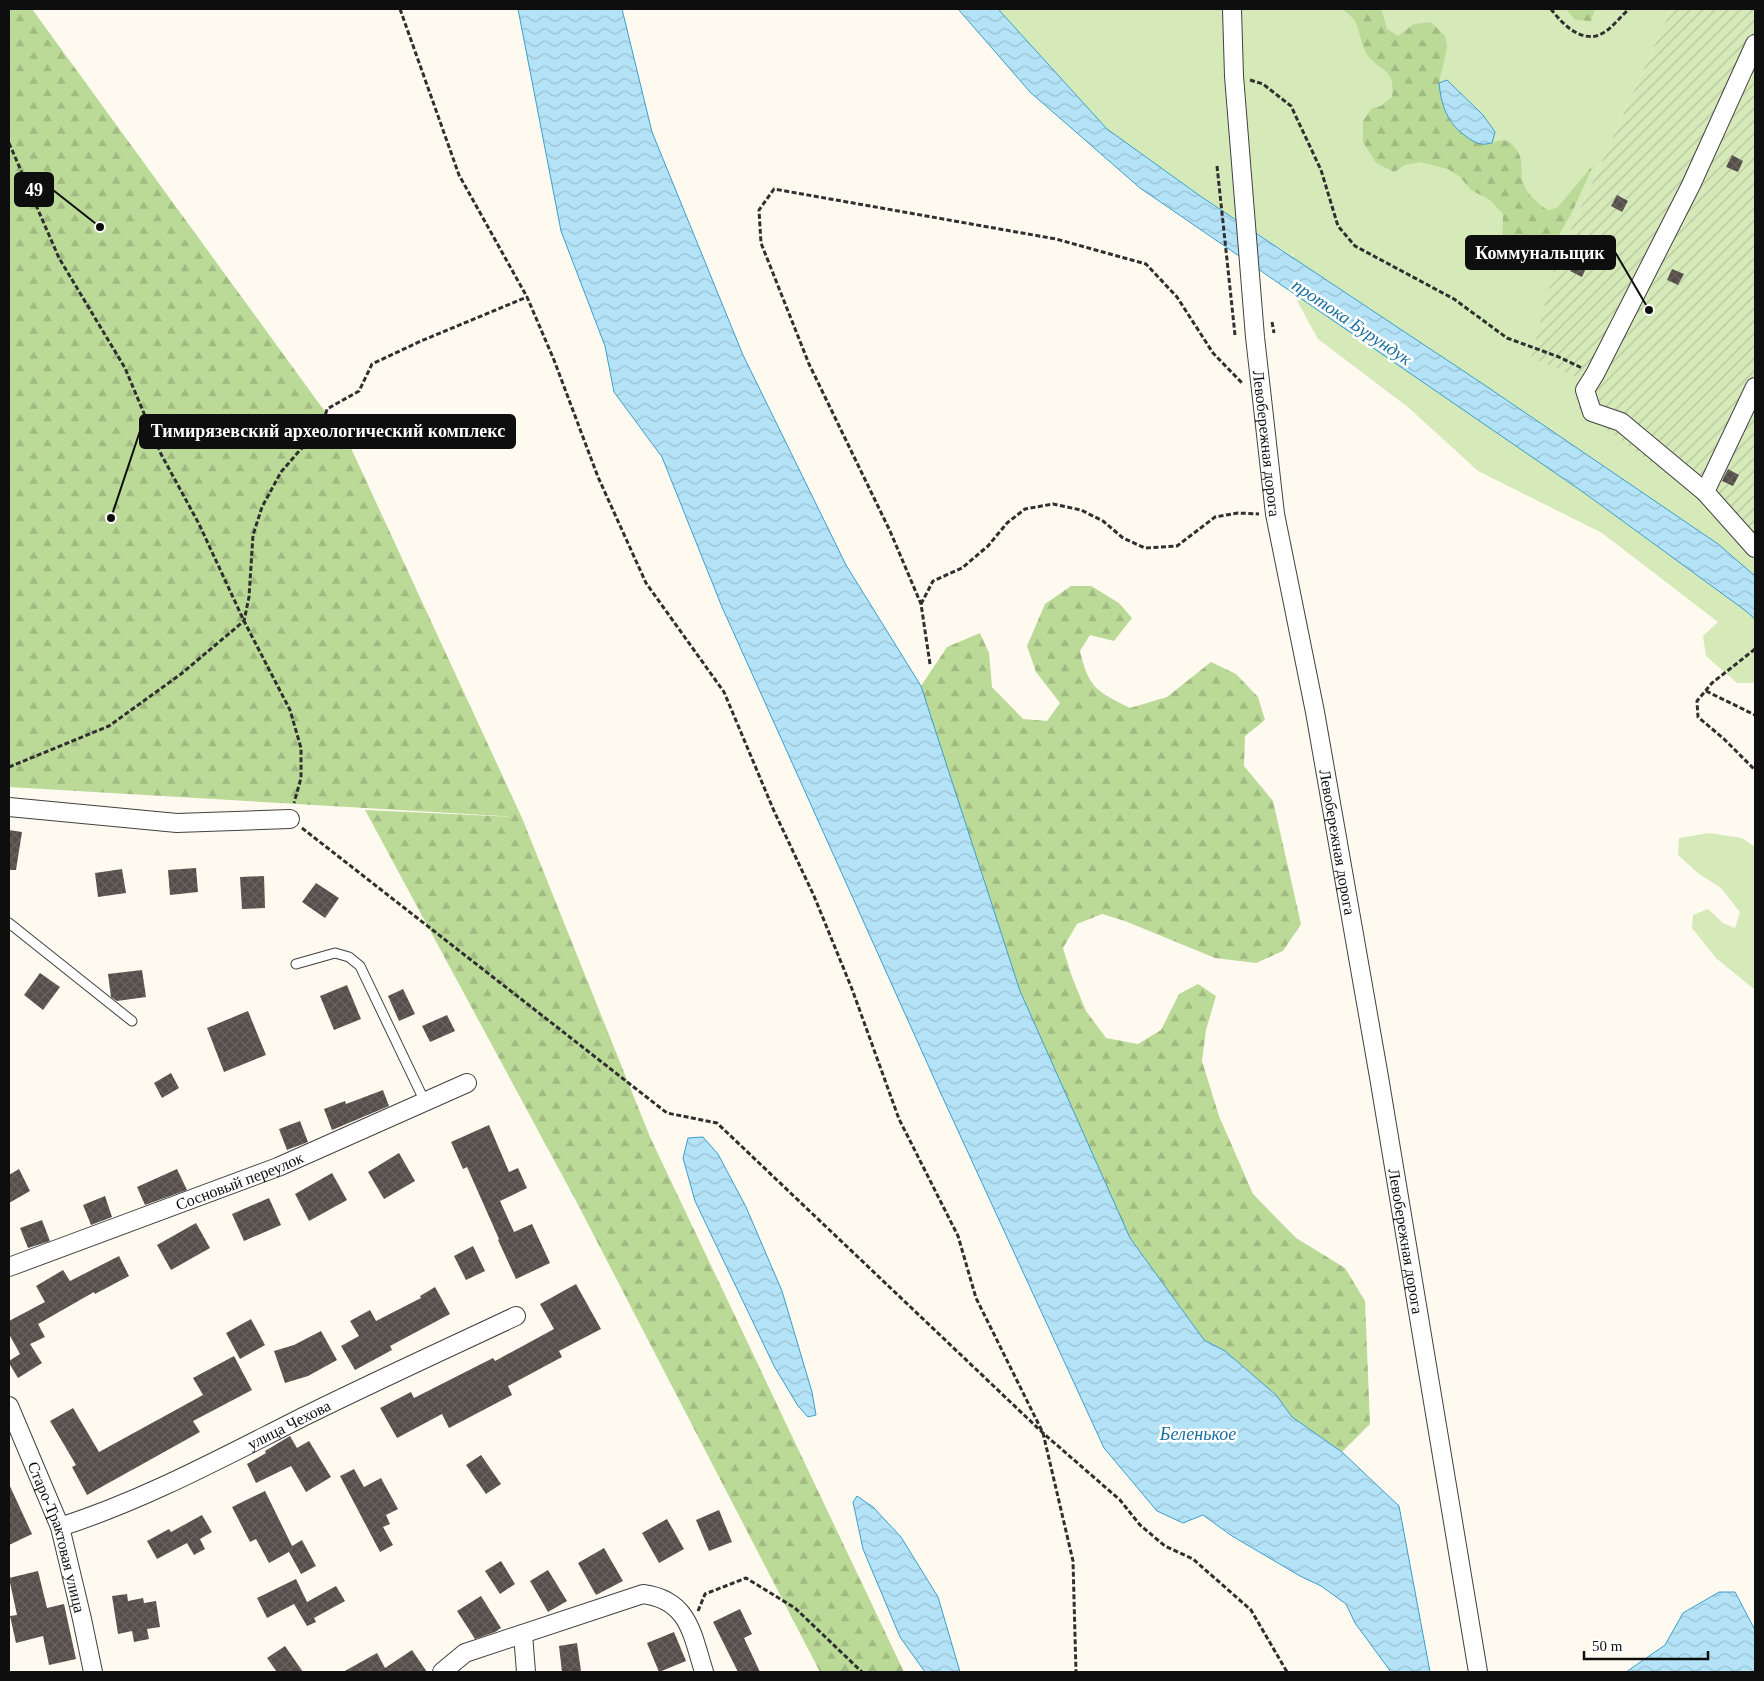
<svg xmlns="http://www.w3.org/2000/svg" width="1764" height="1681" font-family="Georgia,serif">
<defs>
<pattern id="forest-firs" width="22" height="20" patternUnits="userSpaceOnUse" patternTransform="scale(1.25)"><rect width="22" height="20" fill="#bbda98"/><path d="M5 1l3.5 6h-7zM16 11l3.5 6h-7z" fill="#a0ba82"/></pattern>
<pattern id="garden-furrows" width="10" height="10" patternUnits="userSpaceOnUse" patternTransform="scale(1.25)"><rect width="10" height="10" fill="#d6e9b9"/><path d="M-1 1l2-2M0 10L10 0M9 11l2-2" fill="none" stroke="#b6c79e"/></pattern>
<pattern id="water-waves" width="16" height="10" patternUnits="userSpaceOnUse" patternTransform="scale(1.25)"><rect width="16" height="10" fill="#b4e2f6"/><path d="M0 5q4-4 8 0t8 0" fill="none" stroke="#9ac1d2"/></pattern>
<pattern id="building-cross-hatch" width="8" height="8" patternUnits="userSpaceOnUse" patternTransform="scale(1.25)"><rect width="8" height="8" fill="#564e4a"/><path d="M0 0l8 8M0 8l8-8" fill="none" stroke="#696360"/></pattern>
</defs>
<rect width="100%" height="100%" fill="#fffaef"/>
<g fill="#d6e9b9">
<polygon points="998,9 1671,9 1556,262 1575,376 1696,496 1755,549 1755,683 1737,683 1706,656 1703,636 1718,622 1602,533 1478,471 1409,408 1318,339 1291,290 1293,252 1292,256 1203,198 1107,129"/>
<polygon points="1709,833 1742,838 1755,847 1755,990 1716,958 1692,928 1693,915 1708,909 1723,923 1735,928 1740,912 1721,888 1699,874 1678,855 1679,838"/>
</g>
<g fill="url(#forest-firs)">
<polygon points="9,9 32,9 350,446 522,818 650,1137 904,1672 820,1672 575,1199 365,810 517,817 9,787"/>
<path d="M1342 9H1380L1382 11 1387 29 1398 36 1414 24 1431 22 1445 36 1447 48 1439 83 1492 143C1500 140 1507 138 1513 145 1527 161 1518 171 1524 185 1529 197 1539 204 1548 210L1557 208 1594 164 1572 212 1555 242 1543 254 1523 263 1513 260 1502 248 1503 214 1490 200 1471 190 1460 177 1448 169 1420 162 1405 165 1394 172 1376 163 1363 142V121L1372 108 1381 106 1392 97C1396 65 1377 72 1366 53 1361 43 1360 33 1356 23 1354 18 1347 13 1342 9Z"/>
<polygon points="1566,9 1595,9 1591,21 1575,20"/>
<path d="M1071 586H1091L1119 603 1132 618 1114 641 1090 635 1080 651C1089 689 1097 691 1130 708L1167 697 1211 662 1236 674 1258 697 1265 720 1245 736 1244 766 1273 801 1301 924 1283 951 1256 963 1215 958 1125 921 1102 914 1077 924 1063 948 1072 977 1086 1011 1106 1038 1138 1044 1161 1030 1179 994 1198 984 1216 996 1206 1030 1202 1061 1219 1116 1253 1194 1296 1238 1345 1268 1365 1301 1370 1424 1342 1452 1292 1417 1276 1395 1225 1351 1204 1340 1130 1238 1020 991 921 686 947 647 980 633 989 653 992 687 1023 719 1047 721 1060 703 1036 672 1027 646 1045 604Z"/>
</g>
<polygon fill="url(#garden-furrows)" points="1671,9 1755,9 1755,549 1696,496 1577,407 1575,376 1531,358 1556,262"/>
<g fill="url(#water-waves)" stroke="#3c9ecc">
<polygon points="518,9 622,9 652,132 743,355 846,565 921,686 1020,991 1130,1238 1204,1340 1225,1351 1276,1395 1292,1417 1342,1452 1399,1506 1430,1672 1391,1672 1355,1623 1346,1604 1321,1586 1300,1576 1232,1536 1203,1515 1183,1523 1157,1511 1104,1448 942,1096 722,607 662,457 614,392 605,346 561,231"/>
<polygon points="958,9 998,9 1107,129 1203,198 1483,384 1718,544 1755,576 1755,619 1746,611 1583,492 1140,188 1030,92"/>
<path d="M1447 80 1483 115 1495 132 1492 143C1489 143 1484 145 1481 144 1475 143 1468 138 1463 134 1446 121 1441 103 1439 83Z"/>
<polygon points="703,1137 718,1154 746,1207 782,1291 812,1392 816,1415 808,1417 798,1406 774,1366 695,1201 683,1158 688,1138"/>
<polygon points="857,1496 873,1507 901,1537 938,1597 960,1672 925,1672 900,1637 863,1549 853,1502"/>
<polygon points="1719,1592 1735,1592 1755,1630 1755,1672 1626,1672 1665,1645 1683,1613"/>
</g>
<g fill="url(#building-cross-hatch)">
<polygon points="1732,155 1743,161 1738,172 1726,167"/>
<polygon points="1617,195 1628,201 1622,212 1611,206"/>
<polygon points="1576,260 1587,266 1582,277 1570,271"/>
<polygon points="1672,269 1684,274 1678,285 1667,280"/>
<polygon points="1728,469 1739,475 1733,486 1722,481"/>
<polygon points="9,830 22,832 16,870 9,870"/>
<polygon points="196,868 198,892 170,895 168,870"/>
<polygon points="122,869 126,893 98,897 95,873"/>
<polygon points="264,876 265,908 242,909 240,877"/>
<polygon points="316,883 339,898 325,918 302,902"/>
<polygon points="142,970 146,997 117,1001 111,997 108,974"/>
<polygon points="40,973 60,987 43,1010 24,995"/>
<polygon points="347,985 361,1019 334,1030 320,996"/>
<polygon points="403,989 415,1014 399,1021 388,996"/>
<polygon points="248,1011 266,1055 224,1072 207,1028"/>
<polygon points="447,1015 455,1031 430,1042 422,1026"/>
<polygon points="171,1073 179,1088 162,1098 154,1083"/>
<polygon points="383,1090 389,1106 332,1130 324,1109 345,1101 346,1104"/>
<polygon points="300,1121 308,1142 287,1150 279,1129"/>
<polygon points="489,1125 509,1172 518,1168 527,1188 500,1201 514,1232 532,1224 550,1263 516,1279 498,1240 499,1239 467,1167 463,1169 451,1142"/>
<polygon points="399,1153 415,1181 384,1199 368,1172"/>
<polygon points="19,1169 30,1191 9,1203 9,1175"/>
<polygon points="177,1169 187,1190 145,1205 137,1187"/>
<polygon points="332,1173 347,1200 309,1221 295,1194"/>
<polygon points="105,1196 112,1217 91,1225 83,1205"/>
<polygon points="269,1198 281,1225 244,1241 232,1214"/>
<polygon points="42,1220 50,1241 28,1248 20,1228"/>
<polygon points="196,1223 210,1248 171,1270 157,1245"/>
<polygon points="473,1246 485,1271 466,1280 454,1256"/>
<polygon points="119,1256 129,1276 95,1294 94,1292 38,1324 45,1337 30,1344 42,1363 18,1378 9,1363 9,1361 20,1354 9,1334 9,1321 45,1302 36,1286 63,1270 70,1281"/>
<polygon points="576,1284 601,1329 559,1351 562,1357 508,1386 512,1395 449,1428 442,1414 397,1438 380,1408 411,1392 414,1398 493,1358 495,1361 554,1329 540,1304"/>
<polygon points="435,1287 450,1314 390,1346 392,1350 355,1370 341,1346 359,1336 350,1321 370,1310 376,1321 421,1298 420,1296"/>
<polygon points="251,1319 265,1345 240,1359 226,1333"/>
<polygon points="321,1331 337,1360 308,1376 285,1383 274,1351 294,1345"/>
<polygon points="234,1356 252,1390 193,1421 200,1432 87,1495 72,1467 76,1465 50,1421 73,1408 99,1452 203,1395 193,1378"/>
<polygon points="290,1436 297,1448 309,1441 331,1477 306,1492 291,1466 256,1483 247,1464 266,1453 265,1451"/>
<polygon points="481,1455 501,1484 486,1494 466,1465"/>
<polygon points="354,1469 364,1487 381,1478 398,1509 386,1515 390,1524 383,1527 393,1545 380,1552 340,1476"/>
<polygon points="9,1484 32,1534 9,1545"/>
<polygon points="265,1491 292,1546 302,1540 316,1566 301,1574 289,1552 269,1563 256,1539 250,1542 232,1507"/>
<polygon points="719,1510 732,1542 709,1551 696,1520"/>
<polygon points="202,1515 212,1532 200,1539 205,1549 194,1555 187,1543 157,1559 147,1541 169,1529 171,1532"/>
<polygon points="667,1519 684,1549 659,1563 642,1533"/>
<polygon points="604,1548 623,1581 596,1595 578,1563"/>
<polygon points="501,1561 515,1584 500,1594 485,1571"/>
<polygon points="548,1570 567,1601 548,1612 530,1581"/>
<polygon points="38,1571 47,1608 64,1604 76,1659 49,1665 43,1636 16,1643 10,1616 17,1615 9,1578"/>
<polygon points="296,1579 307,1602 336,1586 345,1601 314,1618 316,1622 307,1626 294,1604 267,1618 257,1598"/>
<polygon points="127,1594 128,1601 143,1598 144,1603 156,1601 160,1627 147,1629 149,1639 134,1642 132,1631 118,1634 112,1596"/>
<polygon points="481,1596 501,1628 495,1632 475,1639 457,1611"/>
<polygon points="740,1609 752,1634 744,1638 760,1672 738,1672 713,1622"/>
<polygon points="674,1632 686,1661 659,1672 647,1643"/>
<polygon points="577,1643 581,1671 562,1672 559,1646"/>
<polygon points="285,1646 303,1672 277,1672 267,1658"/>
<polygon points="412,1650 427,1672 343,1672 377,1653 385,1668"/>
</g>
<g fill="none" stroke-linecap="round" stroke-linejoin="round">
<g stroke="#414141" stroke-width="11">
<g id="lane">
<polyline points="9,923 132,1021"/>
<polyline points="296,964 335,953 349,957 360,966 425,1102"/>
</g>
</g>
<g stroke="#414141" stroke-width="20">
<g id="street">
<path id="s1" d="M1232 9 1234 76 1255 337 1275 514 1315 712 1379 1077 1478 1672"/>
<polyline points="1755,44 1691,185 1595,374 1585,390 1592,412 1621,422 1705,492 1755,548"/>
<polyline points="1705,492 1755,387"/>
<polyline points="9,807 177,823 290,819"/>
<path id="s2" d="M9 1267 278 1167 467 1083"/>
<path id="s3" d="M9 1406 60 1527 82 1619 93 1672"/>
<path id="s4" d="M60 1527C147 1499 225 1456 307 1415 376 1381 446 1349 516 1316"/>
<polyline points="523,1634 526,1672"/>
<path d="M442 1672 465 1653 643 1594C689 1600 692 1634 704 1672"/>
</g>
</g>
<g stroke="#303030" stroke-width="3" stroke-dasharray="5 2.5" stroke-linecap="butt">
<polyline points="400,9 459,175 527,297 554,360 598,477 646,583 724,692 774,811 814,896 852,989 899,1119 958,1236 976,1298 1043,1433 1073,1561 1076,1672"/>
<path d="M1551 9C1562 24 1583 45 1603 33 1611 29 1622 15 1629 9"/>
<polyline points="1250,80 1263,84 1291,106 1321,170 1338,226 1355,246 1454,299 1507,338 1559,357 1582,368"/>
<polyline points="9,143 59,258 125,368 161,454 199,524 244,621 290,710 301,748 301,778 294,803"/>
<polyline points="1217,166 1235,335"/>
<polyline points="1272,322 1274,333"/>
<polyline points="921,604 933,581 962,568 988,546 1007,523 1025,509 1053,504 1081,510 1103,521 1123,538 1145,548 1177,546 1215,517 1238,513 1259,514"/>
<polyline points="1755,649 1712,683 1697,701 1698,717 1724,739 1755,770"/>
<polyline points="930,664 921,604 890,531 809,364 761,243 759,210 774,189 1056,239 1146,264 1177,297 1213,353 1243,384"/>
<polyline points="1706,691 1755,715"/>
<polyline points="9,767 109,726 181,674 244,621 249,597 253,535 262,507 281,472 300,450 321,431 327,409 359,391 372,364 421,341 527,297"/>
<polyline points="302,828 667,1113 717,1123 1043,1433 1120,1500 1140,1525 1165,1546 1193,1559 1251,1610 1287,1672"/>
<polyline points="698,1611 705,1594 746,1578 795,1608 862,1672"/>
</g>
<use href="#lane" stroke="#fff" stroke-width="9"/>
<use href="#street" stroke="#fff" stroke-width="18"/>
</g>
<g text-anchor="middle" stroke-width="5" stroke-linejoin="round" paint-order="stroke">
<g font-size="16" fill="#0e0e0e" stroke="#fff">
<text dy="6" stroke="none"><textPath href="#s1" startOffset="436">Левобережная дорога</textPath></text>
<text dy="6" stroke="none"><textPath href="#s1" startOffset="841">Левобережная дорога</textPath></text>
<text dy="6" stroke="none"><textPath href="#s2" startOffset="246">Сосновый переулок</textPath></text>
<text dy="6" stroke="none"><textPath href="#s1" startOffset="1246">Левобережная дорога</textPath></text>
<text dy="6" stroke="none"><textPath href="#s4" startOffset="251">улица Чехова</textPath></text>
<text dy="6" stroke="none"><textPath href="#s3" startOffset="140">Старо-Трактовая улица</textPath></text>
</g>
<g font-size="18" font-style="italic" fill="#186f9f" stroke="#fff">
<text transform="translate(1352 322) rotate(34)" y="6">протока Бурундук</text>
<text x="1198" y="1440">Беленькое</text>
</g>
</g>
<path fill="none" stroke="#0e0e0e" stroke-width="2" d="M100 227L53 190M1649 310L1615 252M111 518L140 431"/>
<g fill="#0e0e0e" stroke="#fff" stroke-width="2">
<circle cx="100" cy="227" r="5"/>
<circle cx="1649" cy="310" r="5"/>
<circle cx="111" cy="518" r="5"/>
</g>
<g fill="#0e0e0e" stroke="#0e0e0e" stroke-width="2">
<rect x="15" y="173" width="38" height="33" rx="5"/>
<rect x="1466" y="236" width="149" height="33" rx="5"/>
<rect x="140" y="415" width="375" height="33" rx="5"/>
</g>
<g font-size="18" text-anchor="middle" font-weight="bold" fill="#fff">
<text x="34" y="196">49</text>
<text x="1540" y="259">Коммунальщик</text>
<text x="328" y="437">Тимирязевский археологический комплекс</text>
</g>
<rect width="1764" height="1681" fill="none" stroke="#0e0e0e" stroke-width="20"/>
<path d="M1584 1651v8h124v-8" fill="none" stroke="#0e0e0e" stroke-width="2.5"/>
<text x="1592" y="1651" font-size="15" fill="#0e0e0e" stroke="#ffffff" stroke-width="4" paint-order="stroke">50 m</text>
</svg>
